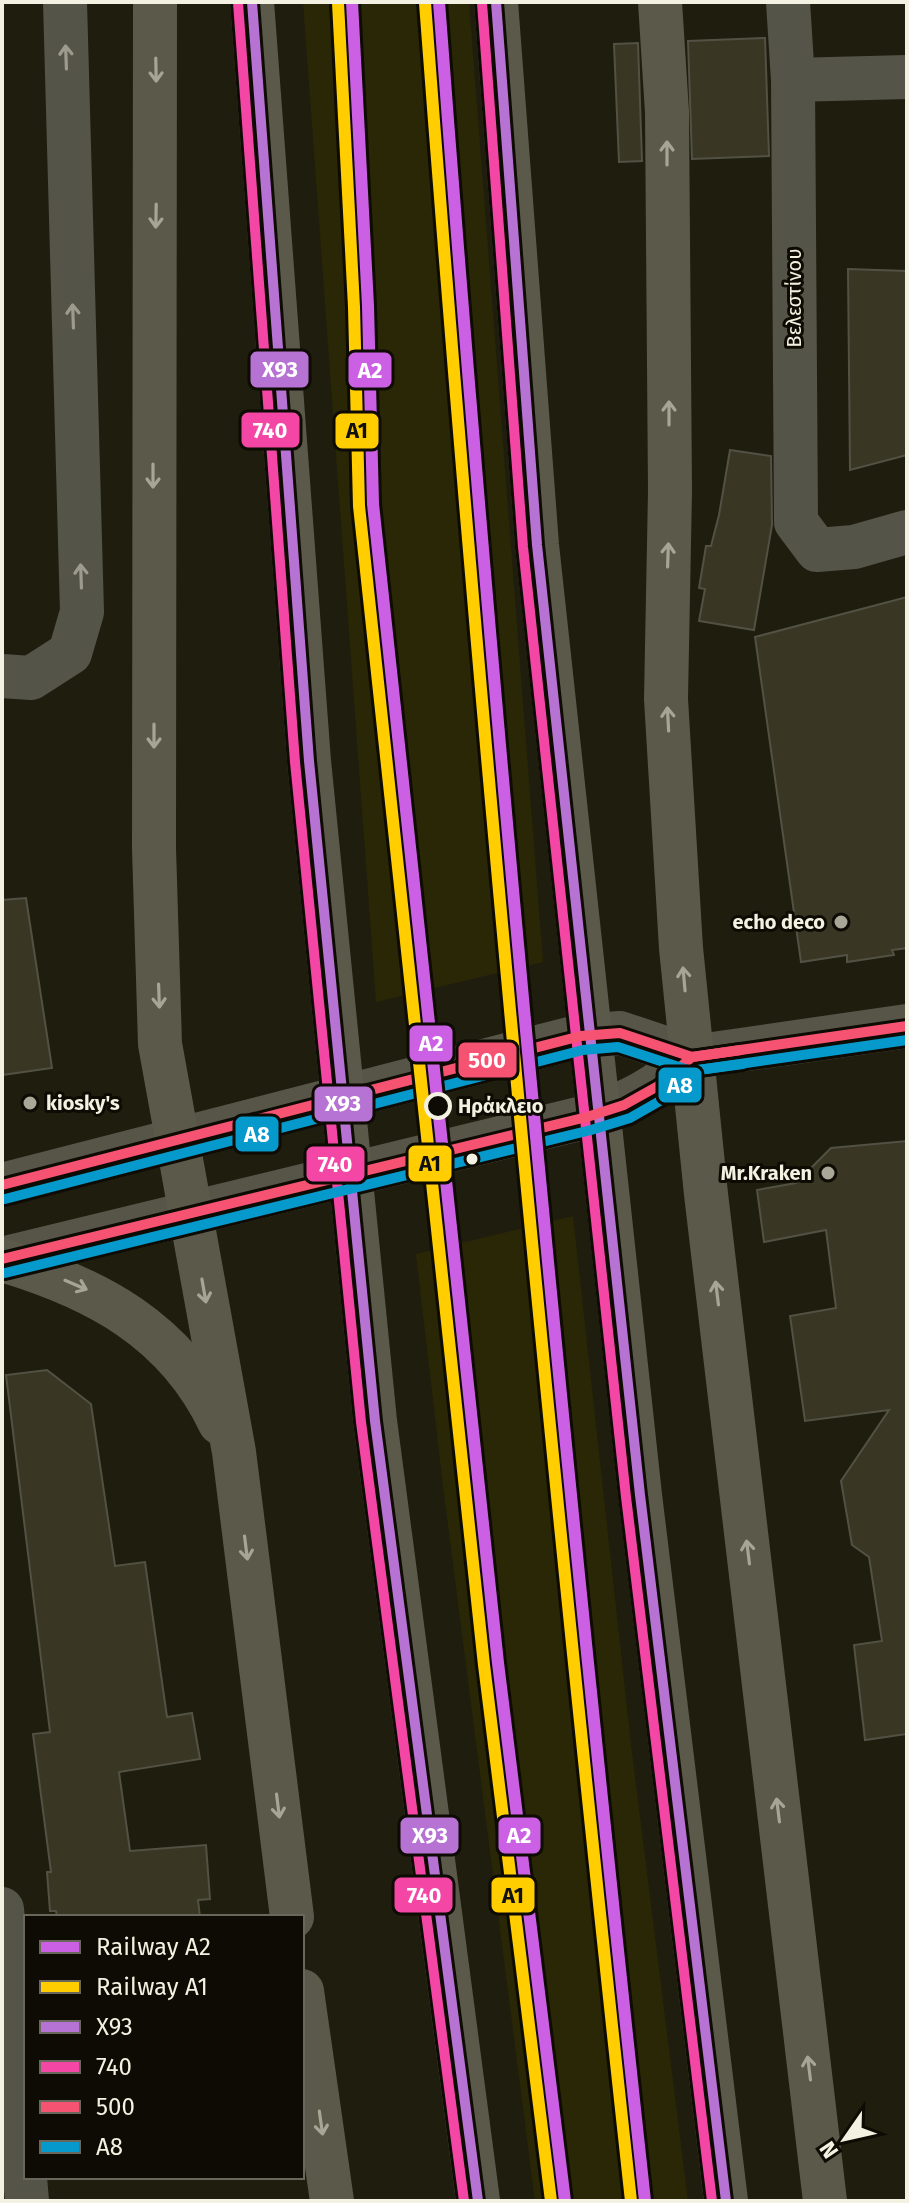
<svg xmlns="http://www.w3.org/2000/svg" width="909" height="2203" font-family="'Fira Sans',sans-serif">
<rect width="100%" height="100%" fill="#1f1d0e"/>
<g fill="#2a2706">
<polygon points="303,2 469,2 543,962 376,1002"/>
<polygon points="573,1216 631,1744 688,2201 535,2201 443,1486 416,1254"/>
</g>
<g fill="#393624" stroke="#525144" stroke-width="2">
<polygon points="765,38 769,156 692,159 688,41"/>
<polygon points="638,43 642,161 619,162 614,44"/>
<polygon points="848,269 907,271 907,455 850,470"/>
<polygon points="730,450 771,456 772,525 754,630 699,621 705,589 699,588 706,546 711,546 719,515"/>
<polygon points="907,597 907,948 892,950 894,955 847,962 847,955 801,962 755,637"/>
<polygon points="26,898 52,1068 2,1075 2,900"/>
<polygon points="907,1141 907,1734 865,1740 854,1645 882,1641 869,1557 852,1545 841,1481 889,1410 805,1421 790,1316 836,1308 826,1230 764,1242 757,1190 796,1183 831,1148"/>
<polygon points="47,1370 91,1404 115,1566 145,1562 167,1717 192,1713 200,1759 119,1772 130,1851 206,1845 210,1899 198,1900 200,1917 57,1917 56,1911 50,1911 47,1872 51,1872 33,1734 50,1732 6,1375"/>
</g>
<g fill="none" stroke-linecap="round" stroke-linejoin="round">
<g stroke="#555449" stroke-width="44">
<polyline points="788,2 793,80 796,522 817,550 854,547 907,532"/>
<polyline points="793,80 907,77"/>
<polyline points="2,676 31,678 70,653 82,612 65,2"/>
<polyline points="2,1909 27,2201"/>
</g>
<g stroke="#575548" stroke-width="44">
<polyline points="2,1185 581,1036 620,1033 692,1057 907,1026"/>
<path d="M2 1259 587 1117C631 1102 657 1088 692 1057"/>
</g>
<g stroke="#5b5949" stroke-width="44">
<polyline points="155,2 154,848 160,1044 234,1452 292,1917"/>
<polyline points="252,2 309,761 375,1421 478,2201"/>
<polyline points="496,2 537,545 640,1495 726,2201"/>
<polyline points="660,2 667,112 670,491 666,699 681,948 706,1194 825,2201"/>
<path d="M2 1260C96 1288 176 1330 220 1423"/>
<polyline points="302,1991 332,2201"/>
</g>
<g stroke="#0d0b03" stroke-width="16">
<g id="bus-1">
<polyline points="252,2 309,761 375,1421 478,2201"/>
<polyline points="496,2 537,545 640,1495 726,2201"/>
</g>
</g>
<g stroke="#0d0b03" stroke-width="16">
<g id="bus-2">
<polyline points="238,3 295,762 361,1422 464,2201"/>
<polyline points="482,3 523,547 626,1497 712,2201"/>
</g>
</g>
<g stroke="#0d0b03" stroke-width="16">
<g id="bus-3">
<polyline points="2,1185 581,1036 620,1033 692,1057 741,1050"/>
<polyline points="2,1259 587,1117 624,1105 658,1086 692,1057 907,1026"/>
</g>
</g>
<g stroke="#0d0b03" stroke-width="16">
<g id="bus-4">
<polyline points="5,1199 583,1050 618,1047 691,1071 743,1064"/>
<polyline points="5,1273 591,1130 630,1118 665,1098 698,1070 907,1040"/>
</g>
</g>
<use href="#bus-1" stroke="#b673d3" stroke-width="10"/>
<use href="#bus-2" stroke="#f346a5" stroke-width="10"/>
<use href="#bus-3" stroke="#f65372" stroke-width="10"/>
<use href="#bus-4" stroke="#0699cb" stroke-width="10"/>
<g stroke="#0d0b03" stroke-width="18">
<g id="rail-1">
<polyline points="352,2 368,306 373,504 498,1663 565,2201"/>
<path d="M439 2C494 736 565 1469 645 2201"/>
</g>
</g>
<g stroke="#0d0b03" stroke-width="18">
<g id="rail-2">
<polyline points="338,3 354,307 359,506 484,1665 551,2201"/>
<path d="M425 3C480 737 551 1470 631 2201"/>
</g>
</g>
<use href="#rail-1" stroke="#cc60e5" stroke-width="12"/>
<use href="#rail-2" stroke="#ffcd00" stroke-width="12"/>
</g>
<defs><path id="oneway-shaft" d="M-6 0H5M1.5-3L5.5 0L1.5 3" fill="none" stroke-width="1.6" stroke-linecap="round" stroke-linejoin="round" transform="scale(2)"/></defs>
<g stroke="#9c9b8d">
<use href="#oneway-shaft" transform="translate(66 57) rotate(-92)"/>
<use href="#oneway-shaft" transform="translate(73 316) rotate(-92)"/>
<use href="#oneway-shaft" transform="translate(81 576) rotate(-92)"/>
</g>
<g stroke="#a7a595">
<use href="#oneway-shaft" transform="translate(156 70) rotate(89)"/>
<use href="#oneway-shaft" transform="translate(667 153) rotate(-90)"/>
<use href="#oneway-shaft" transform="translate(156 216) rotate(91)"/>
<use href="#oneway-shaft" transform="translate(669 413) rotate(-90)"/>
<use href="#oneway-shaft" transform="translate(153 476) rotate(90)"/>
<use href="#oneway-shaft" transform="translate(668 555) rotate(-88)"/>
<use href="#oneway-shaft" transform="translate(668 719) rotate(-93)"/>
<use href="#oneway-shaft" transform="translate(154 736) rotate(90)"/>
<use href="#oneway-shaft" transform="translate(684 979) rotate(-95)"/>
<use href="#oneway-shaft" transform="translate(159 996) rotate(88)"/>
<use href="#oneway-shaft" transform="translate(76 1285) rotate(23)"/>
<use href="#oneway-shaft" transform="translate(204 1291) rotate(80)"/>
<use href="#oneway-shaft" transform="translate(717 1293) rotate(-97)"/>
<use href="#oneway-shaft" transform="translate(246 1548) rotate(83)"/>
<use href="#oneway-shaft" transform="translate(748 1552) rotate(-97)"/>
<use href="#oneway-shaft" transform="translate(278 1806) rotate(83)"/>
<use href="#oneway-shaft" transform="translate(778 1810) rotate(-97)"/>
<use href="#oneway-shaft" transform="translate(809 2068) rotate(-97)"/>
<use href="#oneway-shaft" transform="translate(321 2123) rotate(82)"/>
</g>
<g fill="#a9a797" stroke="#0d0b03" stroke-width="3">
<circle cx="841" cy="922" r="8"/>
<circle cx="30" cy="1103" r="8"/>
<circle cx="828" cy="1173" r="8"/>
</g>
<circle fill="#0d0b03" stroke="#f3f1e1" stroke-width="4" cx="438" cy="1106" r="12"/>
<circle fill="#f3f1e1" stroke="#0d0b03" stroke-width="3" cx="472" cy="1159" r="7"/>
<g text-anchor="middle" stroke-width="6" stroke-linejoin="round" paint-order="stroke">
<g font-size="20" fill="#f3f1e1" stroke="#0d0b03">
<text transform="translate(794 298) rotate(-90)" y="7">Βελεστίνου</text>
</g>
<g font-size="20" font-weight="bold" fill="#f3f1e1" stroke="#0d0b03" text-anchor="end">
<text x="825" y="929">echo deco</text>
<text x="46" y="1110" text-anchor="start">kiosky's</text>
<text x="812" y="1180">Mr.Kraken</text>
</g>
<g font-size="20" font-weight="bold" fill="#f3f1e1" stroke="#0d0b03" text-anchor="start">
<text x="458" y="1113">Ηράκλειο</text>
</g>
</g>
<g stroke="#0d0b03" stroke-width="3">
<rect x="249" y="350" width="61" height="39" rx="8" fill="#b673d3"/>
<rect x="347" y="351" width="46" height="38" rx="8" fill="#cc60e5"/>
<rect x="240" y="411" width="61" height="38" rx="8" fill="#f346a5"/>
<rect x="334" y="412" width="46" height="38" rx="8" fill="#ffcd00"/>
<rect x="408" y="1024" width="46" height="39" rx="8" fill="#cc60e5"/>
<rect x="457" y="1041" width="61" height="38" rx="8" fill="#f65372"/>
<rect x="657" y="1066" width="46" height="38" rx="8" fill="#0699cb"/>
<rect x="313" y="1085" width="61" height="38" rx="8" fill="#b673d3"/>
<rect x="234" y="1115" width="46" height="38" rx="8" fill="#0699cb"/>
<rect x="407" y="1144" width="46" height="39" rx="8" fill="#ffcd00"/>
<rect x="305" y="1145" width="61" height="38" rx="8" fill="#f346a5"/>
<rect x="497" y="1816" width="45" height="39" rx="8" fill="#cc60e5"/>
<rect x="399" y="1816" width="61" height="39" rx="8" fill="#b673d3"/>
<rect x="490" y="1876" width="46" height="38" rx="8" fill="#ffcd00"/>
<rect x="393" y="1876" width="61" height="38" rx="8" fill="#f346a5"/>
</g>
<g font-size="22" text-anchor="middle" font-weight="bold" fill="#fff">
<text x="280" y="377">X93</text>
<text x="370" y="378">A2</text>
<text x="270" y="438">740</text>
<text x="431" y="1051">A2</text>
<text x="487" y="1068">500</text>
<text x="680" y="1093">A8</text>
<text x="343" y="1111">X93</text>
<text x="257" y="1142">A8</text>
<text x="335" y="1172">740</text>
<text x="519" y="1843">A2</text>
<text x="430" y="1843">X93</text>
<text x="424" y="1903">740</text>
</g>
<g font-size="22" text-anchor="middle" font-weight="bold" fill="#111">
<text x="357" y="438">A1</text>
<text x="430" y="1171">A1</text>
<text x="513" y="1903">A1</text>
</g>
<rect width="909" height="2203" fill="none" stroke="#f3f1e1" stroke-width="8"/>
<rect x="24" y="1915" width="280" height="264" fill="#0d0b03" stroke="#69675c" stroke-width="2"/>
<rect x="40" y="1941" width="40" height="12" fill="#cc60e5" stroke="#69675c" stroke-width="2"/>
<text x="96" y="1955" font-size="24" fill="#f3f1e1">Railway A2</text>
<rect x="40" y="1981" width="40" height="12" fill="#ffcd00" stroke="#69675c" stroke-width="2"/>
<text x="96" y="1995" font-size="24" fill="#f3f1e1">Railway A1</text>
<rect x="40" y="2021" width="40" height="12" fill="#b673d3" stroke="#69675c" stroke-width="2"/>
<text x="96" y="2035" font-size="24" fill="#f3f1e1">X93</text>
<rect x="40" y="2061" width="40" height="12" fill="#f346a5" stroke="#69675c" stroke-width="2"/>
<text x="96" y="2075" font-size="24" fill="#f3f1e1">740</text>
<rect x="40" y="2101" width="40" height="12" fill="#f65372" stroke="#69675c" stroke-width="2"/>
<text x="96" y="2115" font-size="24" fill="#f3f1e1">500</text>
<rect x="40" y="2141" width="40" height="12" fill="#0699cb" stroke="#69675c" stroke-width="2"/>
<text x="96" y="2155" font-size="24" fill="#f3f1e1">A8</text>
<g transform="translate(845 2139) rotate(236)" stroke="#0d0b03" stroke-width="6" paint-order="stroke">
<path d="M0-6L14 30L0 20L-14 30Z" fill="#f3f1e1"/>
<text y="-12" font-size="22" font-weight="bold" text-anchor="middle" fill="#f3f1e1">N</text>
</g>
</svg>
